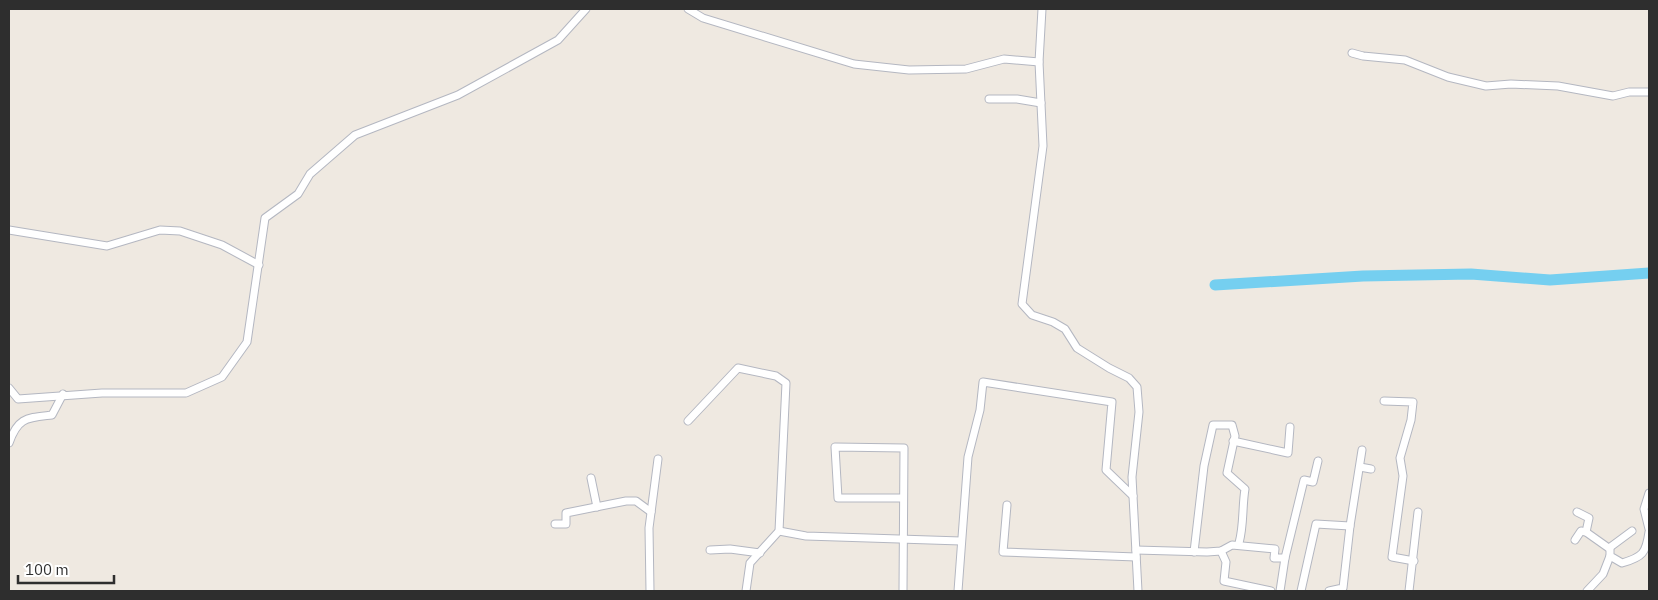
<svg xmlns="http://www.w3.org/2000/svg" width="1658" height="600" font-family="'IBM Plex Sans',sans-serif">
<rect width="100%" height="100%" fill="#efe9e1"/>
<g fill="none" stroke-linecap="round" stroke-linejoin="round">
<polyline stroke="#75cff0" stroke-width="11" points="1215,285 1363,276 1471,274 1550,280 1649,273"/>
<g stroke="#b4b7c1" stroke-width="9">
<g id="minor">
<polyline points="688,9 703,18 854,64 909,70 966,69 1004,59 1039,62"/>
<polyline points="1042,9 1039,62 1043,146 1022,304 1032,315 1053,322 1065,329 1077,348 1109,368 1129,378 1137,387 1139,412 1132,477 1138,591"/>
<polyline points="1352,53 1363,56 1405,60 1448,77 1486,86 1511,84 1558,86 1613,96 1629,92 1649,92"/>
<polyline points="989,99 1017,99 1041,103"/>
<polyline points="9,230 107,246 160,230 180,231 222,245 259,265"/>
<polyline points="9,388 18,399 102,393 186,393 222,377 247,342 265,218 298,194 310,174 355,135 458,95 558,40 586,9"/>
<polyline points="1384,401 1413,402 1411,420 1400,458 1403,476 1392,557 1414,561"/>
<polyline points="688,421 738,368 776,376 786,383 779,531 750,563 746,591"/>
<polyline points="1233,441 1288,453 1290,427"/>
<path d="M9 443C18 417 27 418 52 415L63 394"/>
<polyline points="1360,467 1371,469"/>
<polyline points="591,478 597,507"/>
<polyline points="1649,493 1644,509 1649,529"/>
<polyline points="902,498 838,498 835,447 904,448 903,591"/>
<polyline points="1007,505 1003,552 1136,557"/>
<polyline points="1577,512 1589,518 1586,532"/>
<polyline points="555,524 566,524 566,513 626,501 636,501 651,512"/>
<polyline points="779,531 806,536 961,541"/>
<path d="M1575 540 1581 531 1586 532 1610 549V556L1622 563C1643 557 1646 553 1649 532"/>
<polyline points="1609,548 1632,531"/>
<polyline points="710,550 730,549 760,553"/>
<polyline points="1136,550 1207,552 1221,551 1232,545 1275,549 1274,558 1285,558"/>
<polyline points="1221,551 1226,562 1224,581 1271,591"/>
<path d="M1194 552 1204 466 1213 425H1232L1235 436 1227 473 1245 489C1242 507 1244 525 1239 543"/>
<polyline points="650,591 649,528 658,459"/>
<polyline points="958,591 968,457 980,410 983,382 1112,402 1106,470 1133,496"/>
<polyline points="1280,591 1285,558 1304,480 1313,482 1318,461"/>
<polyline points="1301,591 1316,524 1350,526"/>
<polyline points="1329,591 1343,588 1350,526 1362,450"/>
<polyline points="1409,591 1418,512"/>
<polyline points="1587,591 1603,574 1610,556"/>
</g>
</g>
<use href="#minor" stroke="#fff" stroke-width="7"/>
</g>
<rect width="1658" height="600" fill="none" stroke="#2e2e2e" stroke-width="20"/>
<path d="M18 575v8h96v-8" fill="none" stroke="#2e2e2e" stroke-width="2.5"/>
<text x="25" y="575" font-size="15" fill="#2e2e2e" stroke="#ffffff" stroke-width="4" paint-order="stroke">100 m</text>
</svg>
